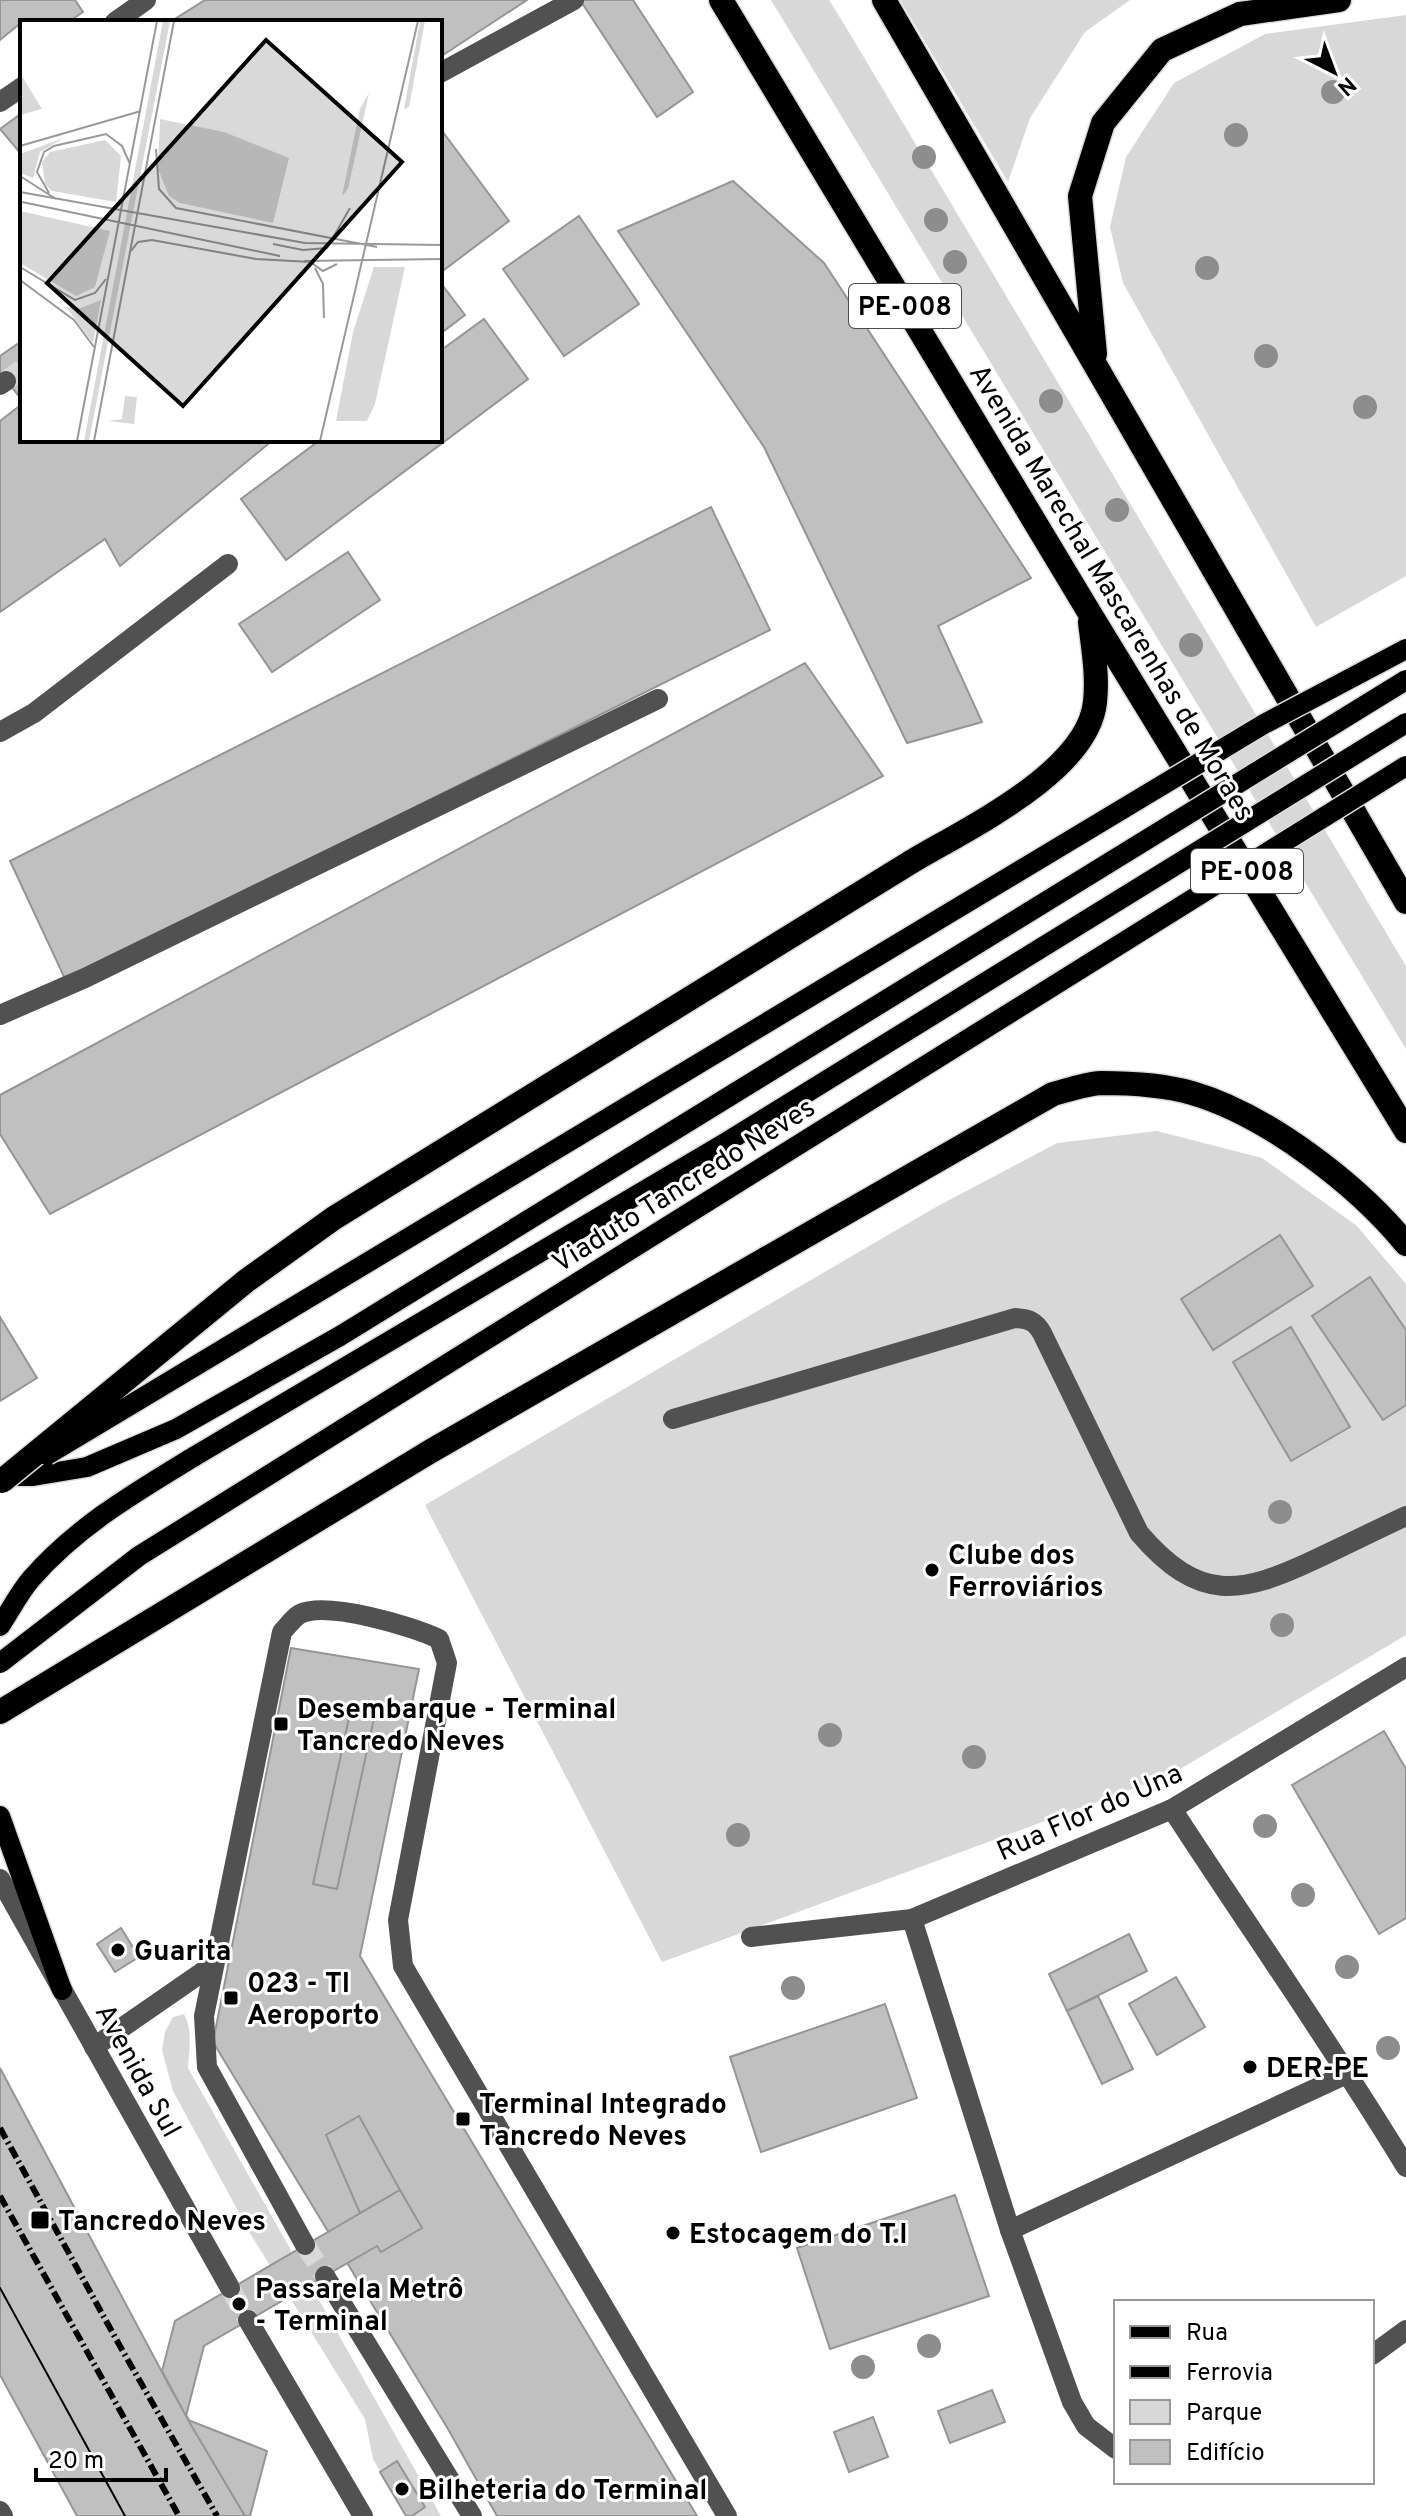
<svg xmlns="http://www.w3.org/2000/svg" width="1406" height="2516" font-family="Overpass,sans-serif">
<rect width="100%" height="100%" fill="#fff"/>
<g fill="#d8d8d8">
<polygon points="771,0 829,0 844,24 1406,966 1406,1049"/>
<polygon points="900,0 1130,0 1085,32 1030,118 1008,182"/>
<polygon points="1406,15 1406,576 1316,627 1123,283 1110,227 1126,157 1174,83 1265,34"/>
<polygon points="1157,1131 1262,1158 1357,1226 1406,1284 1406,1635 1170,1775 662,1962 425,1505 936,1207 1057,1143"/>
<path d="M184 2014C193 2030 189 2050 188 2068L441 2516H406L373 2459 365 2419 251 2235 173 2091 162 2050 165 2032 173 2017Z"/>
</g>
<g fill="#c0c0c0" stroke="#959595" stroke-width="2">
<polygon points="0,0 75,0 83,12 68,22 22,22 0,40"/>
<polygon points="205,0 527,0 440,57 440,22 170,22"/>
<polygon points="580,0 633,0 693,92 657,117"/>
<polygon points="22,113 22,155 0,129"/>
<polygon points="440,128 509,221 440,273"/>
<polygon points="733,181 824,263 1031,578 938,626 982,722 907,743 764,447 618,231"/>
<polygon points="579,216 639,304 564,356 503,269"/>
<polygon points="440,282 465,315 440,334"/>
<polygon points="484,319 528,379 286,560 241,499 320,440 440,440 440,351"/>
<polygon points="22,341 22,400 0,373 0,356"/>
<polygon points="22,404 22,440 273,440 120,566 105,539 0,612 0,421"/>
<polygon points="711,507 770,630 66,981 10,861"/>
<polygon points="348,552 380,600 272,672 239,624"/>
<polygon points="805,663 883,776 50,1214 0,1134 0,1095"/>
<polygon points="1280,1235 1313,1286 1213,1350 1181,1299"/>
<polygon points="1370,1277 1406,1330 1406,1405 1383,1420 1312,1316"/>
<polygon points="0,1317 37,1378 0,1401"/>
<polygon points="1291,1327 1350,1427 1291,1461 1233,1362"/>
<polygon points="291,1648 419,1669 360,1956 697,2516 497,2516 448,2429 213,2042"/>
<polygon points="352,1704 376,1709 337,1889 313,1884"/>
<polygon points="1384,1731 1406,1769 1406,1918 1379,1934 1292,1785"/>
<polygon points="121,1928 139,1957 115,1972 97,1944"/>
<polygon points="1129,1934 1147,1971 1067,2011 1049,1974"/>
<polygon points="1176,1977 1205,2027 1157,2055 1129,2004"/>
<polygon points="1098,1996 1133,2069 1102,2084 1067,2011"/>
<polygon points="885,2004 917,2098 761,2152 730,2057"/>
<polygon points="0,2068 171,2389 245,2516 77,2516 0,2375"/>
<polygon points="359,2116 400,2190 360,2213 326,2135"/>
<polygon points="400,2190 422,2228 381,2252 377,2246 204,2346 186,2416 162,2371 175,2321"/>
<polygon points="955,2195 989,2296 830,2349 797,2248"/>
<polygon points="992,2390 1005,2422 950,2443 938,2411"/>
<polygon points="873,2417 888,2457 849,2472 834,2432"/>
<polygon points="188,2420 267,2451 250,2516 245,2516"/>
<polygon points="397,2461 425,2507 412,2516 406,2516 380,2472"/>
</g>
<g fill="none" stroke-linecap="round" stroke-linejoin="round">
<g stroke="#d9d9d9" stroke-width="20" stroke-dasharray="20 10" stroke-linecap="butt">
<polyline points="6,381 22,369"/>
<polyline points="305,2245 325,2276"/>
<polyline points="230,2288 248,2320"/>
</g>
<g stroke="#dbdbdb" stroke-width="23">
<g id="major">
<polyline points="1,1476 33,1476 87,1467 176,1429"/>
<path d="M0 1626C10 1611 19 1593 31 1579 77 1526 136 1492 195 1456"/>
<polyline points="0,1816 62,1990"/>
</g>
</g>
<g stroke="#dbdbdb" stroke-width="27">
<g id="highway">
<polyline points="721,0 1089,612 1406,1131"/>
<polyline points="884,0 1406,902"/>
<polyline points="1095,354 1080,196 1103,123 1162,50 1240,14 1339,0"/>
<path d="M911 862C966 829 1088 772 1095 702 1098 675 1093 648 1090 622"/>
<path d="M0 1712 431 1451 1053 1094C1068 1090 1085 1084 1101 1083 1130 1083 1164 1085 1192 1093 1267 1115 1357 1184 1406 1244"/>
</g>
</g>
<g stroke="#515151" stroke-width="20">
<polyline points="115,22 146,0"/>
<polyline points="440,73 574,0"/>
<polyline points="0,102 22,87"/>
<polyline points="0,385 6,381"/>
<polyline points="0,732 34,713 228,564"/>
<polyline points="0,1015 85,978 658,699"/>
<path d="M673 1419 1015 1318C1029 1319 1035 1321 1042 1333L1139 1533C1199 1603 1240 1595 1316 1559 1346 1545 1376 1530 1406 1516"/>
<path d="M1172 1809C1250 1929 1332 2045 1406 2167"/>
<polyline points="0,1879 230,2288"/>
<polyline points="912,1919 1010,2230 1072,2402 1086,2426 1116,2449"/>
<polyline points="751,1937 912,1919 1172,1809 1406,1667"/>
<polyline points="94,2047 214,1964"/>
<polyline points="1010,2230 1349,2073"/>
<path d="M305 2245 207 2067 204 2016 282 1632C287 1627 293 1618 300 1614 327 1601 412 1626 439 1639L447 1663 398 1920 403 1966 727 2516"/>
<polyline points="325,2276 472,2516"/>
<polyline points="248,2320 363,2516"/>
<polyline points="1372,2355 1406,2330"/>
<polyline points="0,2511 3,2516"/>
</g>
<use href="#major" stroke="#000" stroke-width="20"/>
<use href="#highway" stroke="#000" stroke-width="24"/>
<polyline stroke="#000" stroke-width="2" points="0,2288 125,2516"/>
<g stroke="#000" stroke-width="6" stroke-dasharray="12 4 2 4" stroke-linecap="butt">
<polyline points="0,2128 121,2348 217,2516"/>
<polyline points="0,2196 179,2516"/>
</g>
<g stroke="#dbdbdb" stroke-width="23" stroke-linecap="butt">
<g id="major-bridge">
<polyline points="176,1429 340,1336 1406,680"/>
<polyline points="47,1455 1264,724 1406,649"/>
<polyline points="195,1456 725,1143 1406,723"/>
<polyline points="0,1663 139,1556 1406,766"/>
</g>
</g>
<g stroke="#dbdbdb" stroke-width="27" stroke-linecap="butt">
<polyline id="highway-bridge" points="2,1481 246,1281 334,1218 911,862"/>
</g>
<use href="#major-bridge" stroke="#000" stroke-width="20"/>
<use href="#highway-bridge" stroke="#000" stroke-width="24"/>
</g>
<g fill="#8d8d8d">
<circle cx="1333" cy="92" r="12"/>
<circle cx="1236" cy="135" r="12"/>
<circle cx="924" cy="157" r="12"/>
<circle cx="936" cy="220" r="12"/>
<circle cx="955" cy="262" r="12"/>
<circle cx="1207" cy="268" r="12"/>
<circle cx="1266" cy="356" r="12"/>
<circle cx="1051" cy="401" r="12"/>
<circle cx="1365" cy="407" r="12"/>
<circle cx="1117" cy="510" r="12"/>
<circle cx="1191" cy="645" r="12"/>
<circle cx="1280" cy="1512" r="12"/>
<circle cx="1282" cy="1625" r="12"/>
<circle cx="830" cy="1735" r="12"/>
<circle cx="974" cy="1757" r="12"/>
<circle cx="1265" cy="1826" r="12"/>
<circle cx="738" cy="1835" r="12"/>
<circle cx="1303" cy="1895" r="12"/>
<circle cx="1347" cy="1967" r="12"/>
<circle cx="793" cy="1988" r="12"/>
<circle cx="1388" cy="2048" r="12"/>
<circle cx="929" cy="2346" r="12"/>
<circle cx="863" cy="2367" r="12"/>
</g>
<g fill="#000" stroke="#fff" stroke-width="3">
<circle cx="932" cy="1570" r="8"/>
<rect x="273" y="1716" width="16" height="16" rx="4"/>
<circle cx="118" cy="1950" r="8"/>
<rect x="223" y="1990" width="16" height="16" rx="4"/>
<circle cx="1250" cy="2067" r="8"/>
<rect x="455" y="2111" width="16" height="16" rx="4"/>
<rect x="30" y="2210" width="20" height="20" rx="4"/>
<circle cx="673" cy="2233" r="8"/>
<circle cx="239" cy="2304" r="8"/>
<circle cx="402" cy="2489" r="8"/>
</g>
<g text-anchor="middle" stroke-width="6" stroke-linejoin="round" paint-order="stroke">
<g fill="#fff" stroke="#4c4c4c" stroke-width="2">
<rect x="849" y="284" width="112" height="44" rx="6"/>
<rect x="1191" y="849" width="112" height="44" rx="6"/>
</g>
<g font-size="26" font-weight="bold" fill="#000">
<text x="905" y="315">PE-008</text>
<text x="1247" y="880">PE-008</text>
</g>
<g font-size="28" fill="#000" stroke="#fff">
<text transform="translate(1113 592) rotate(59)" y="10">Avenida Marechal Mascarenhas de Moraes</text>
<text transform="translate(683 1184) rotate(-32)" y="10">Viaduto Tancredo Neves</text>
<text transform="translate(1089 1811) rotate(-24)" y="10">Rua Flor do Una</text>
<text transform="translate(139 2070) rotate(61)" y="10">Avenida Sul</text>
</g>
<g font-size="28" font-weight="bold" fill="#000" stroke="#fff" text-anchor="start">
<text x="948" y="1564">Clube dos<tspan x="948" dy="32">Ferroviários</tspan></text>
<text x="297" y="1718">Desembarque - Terminal<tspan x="297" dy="32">Tancredo Neves</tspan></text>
<text x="134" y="1960">Guarita</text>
<text x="247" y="1992">023 - TI<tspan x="247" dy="32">Aeroporto</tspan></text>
<text x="1266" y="2077">DER-PE</text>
<text x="479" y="2113">Terminal Integrado<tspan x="479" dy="32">Tancredo Neves</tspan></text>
<text x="58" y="2230">Tancredo Neves</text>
<text x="689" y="2243">Estocagem do T.I</text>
<text x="255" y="2298">Passarela Metrô<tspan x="255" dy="32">- Terminal</tspan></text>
<text x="418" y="2499">Bilheteria do Terminal</text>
</g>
</g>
<g transform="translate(20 20)">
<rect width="422" height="422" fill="#fff"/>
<path d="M143 1H150L69 421H64ZM400 1H405L389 87 384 89ZM0 53 22 89 0 95ZM349 73 328 169 322 176 340 89ZM140 99 204 112 269 138 253 203 160 183 149 176 138 149ZM44 118 20 132 13 158 0 153V134ZM85 120 101 136 96 182 32 171 25 164 22 142 30 132ZM0 191 90 211 75 267 56 276 0 243ZM354 247H385L355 384 347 401H316L333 312ZM81 280 73 323 46 287 61 288ZM105 376 117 377 114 404 88 401 102 399Z" fill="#d8d8d8"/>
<path fill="none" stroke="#999" stroke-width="2" d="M0 126 121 91M136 129 139 169 156 188 357 227M0 156 36 179M0 172 285 223 422 225M29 173 17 152 24 132 34 126 86 114 102 126 110 144M2 182 260 236M253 224 283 230 307 228 330 188M111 231 118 222 132 220 236 239 291 242M284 241 422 239M289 241 303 251 317 244M0 247 55 280 75 273 86 259M295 248 303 264 304 298M0 260 54 300 74 327M57 421 137 1M74 421 154 1M300 421 398 1"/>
<path fill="#000" fill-opacity="0.15" stroke="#000" stroke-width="4" d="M246 20 382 142 163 386 27 263Z"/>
<rect width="422" height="422" fill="none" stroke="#000" stroke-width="4"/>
</g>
<rect x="1114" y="2300" width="260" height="184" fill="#ffffff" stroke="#999999" stroke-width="2"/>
<rect x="1130" y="2326" width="40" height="12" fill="#000000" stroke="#999999" stroke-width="2"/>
<text x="1186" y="2340" font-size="24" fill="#000000">Rua</text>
<rect x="1130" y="2366" width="40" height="12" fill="#000000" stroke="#999999" stroke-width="2"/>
<text x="1186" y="2380" font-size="24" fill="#000000">Ferrovia</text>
<rect x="1130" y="2400" width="40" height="24" fill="#d8d8d8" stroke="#999999" stroke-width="2"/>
<text x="1186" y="2420" font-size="24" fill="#000000">Parque</text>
<rect x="1130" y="2440" width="40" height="24" fill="#c0c0c0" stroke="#999999" stroke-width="2"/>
<text x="1186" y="2460" font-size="24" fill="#000000">Edifício</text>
<g transform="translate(1334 72) rotate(138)" stroke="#ffffff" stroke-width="6" paint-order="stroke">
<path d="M0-6L14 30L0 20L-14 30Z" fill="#000000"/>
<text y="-12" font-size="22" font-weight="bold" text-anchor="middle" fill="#000000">N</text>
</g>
<path d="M36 2468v12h130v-12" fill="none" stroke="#000000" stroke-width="4"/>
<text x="48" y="2468" font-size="24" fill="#000000" stroke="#ffffff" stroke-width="6" paint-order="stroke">20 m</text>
</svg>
